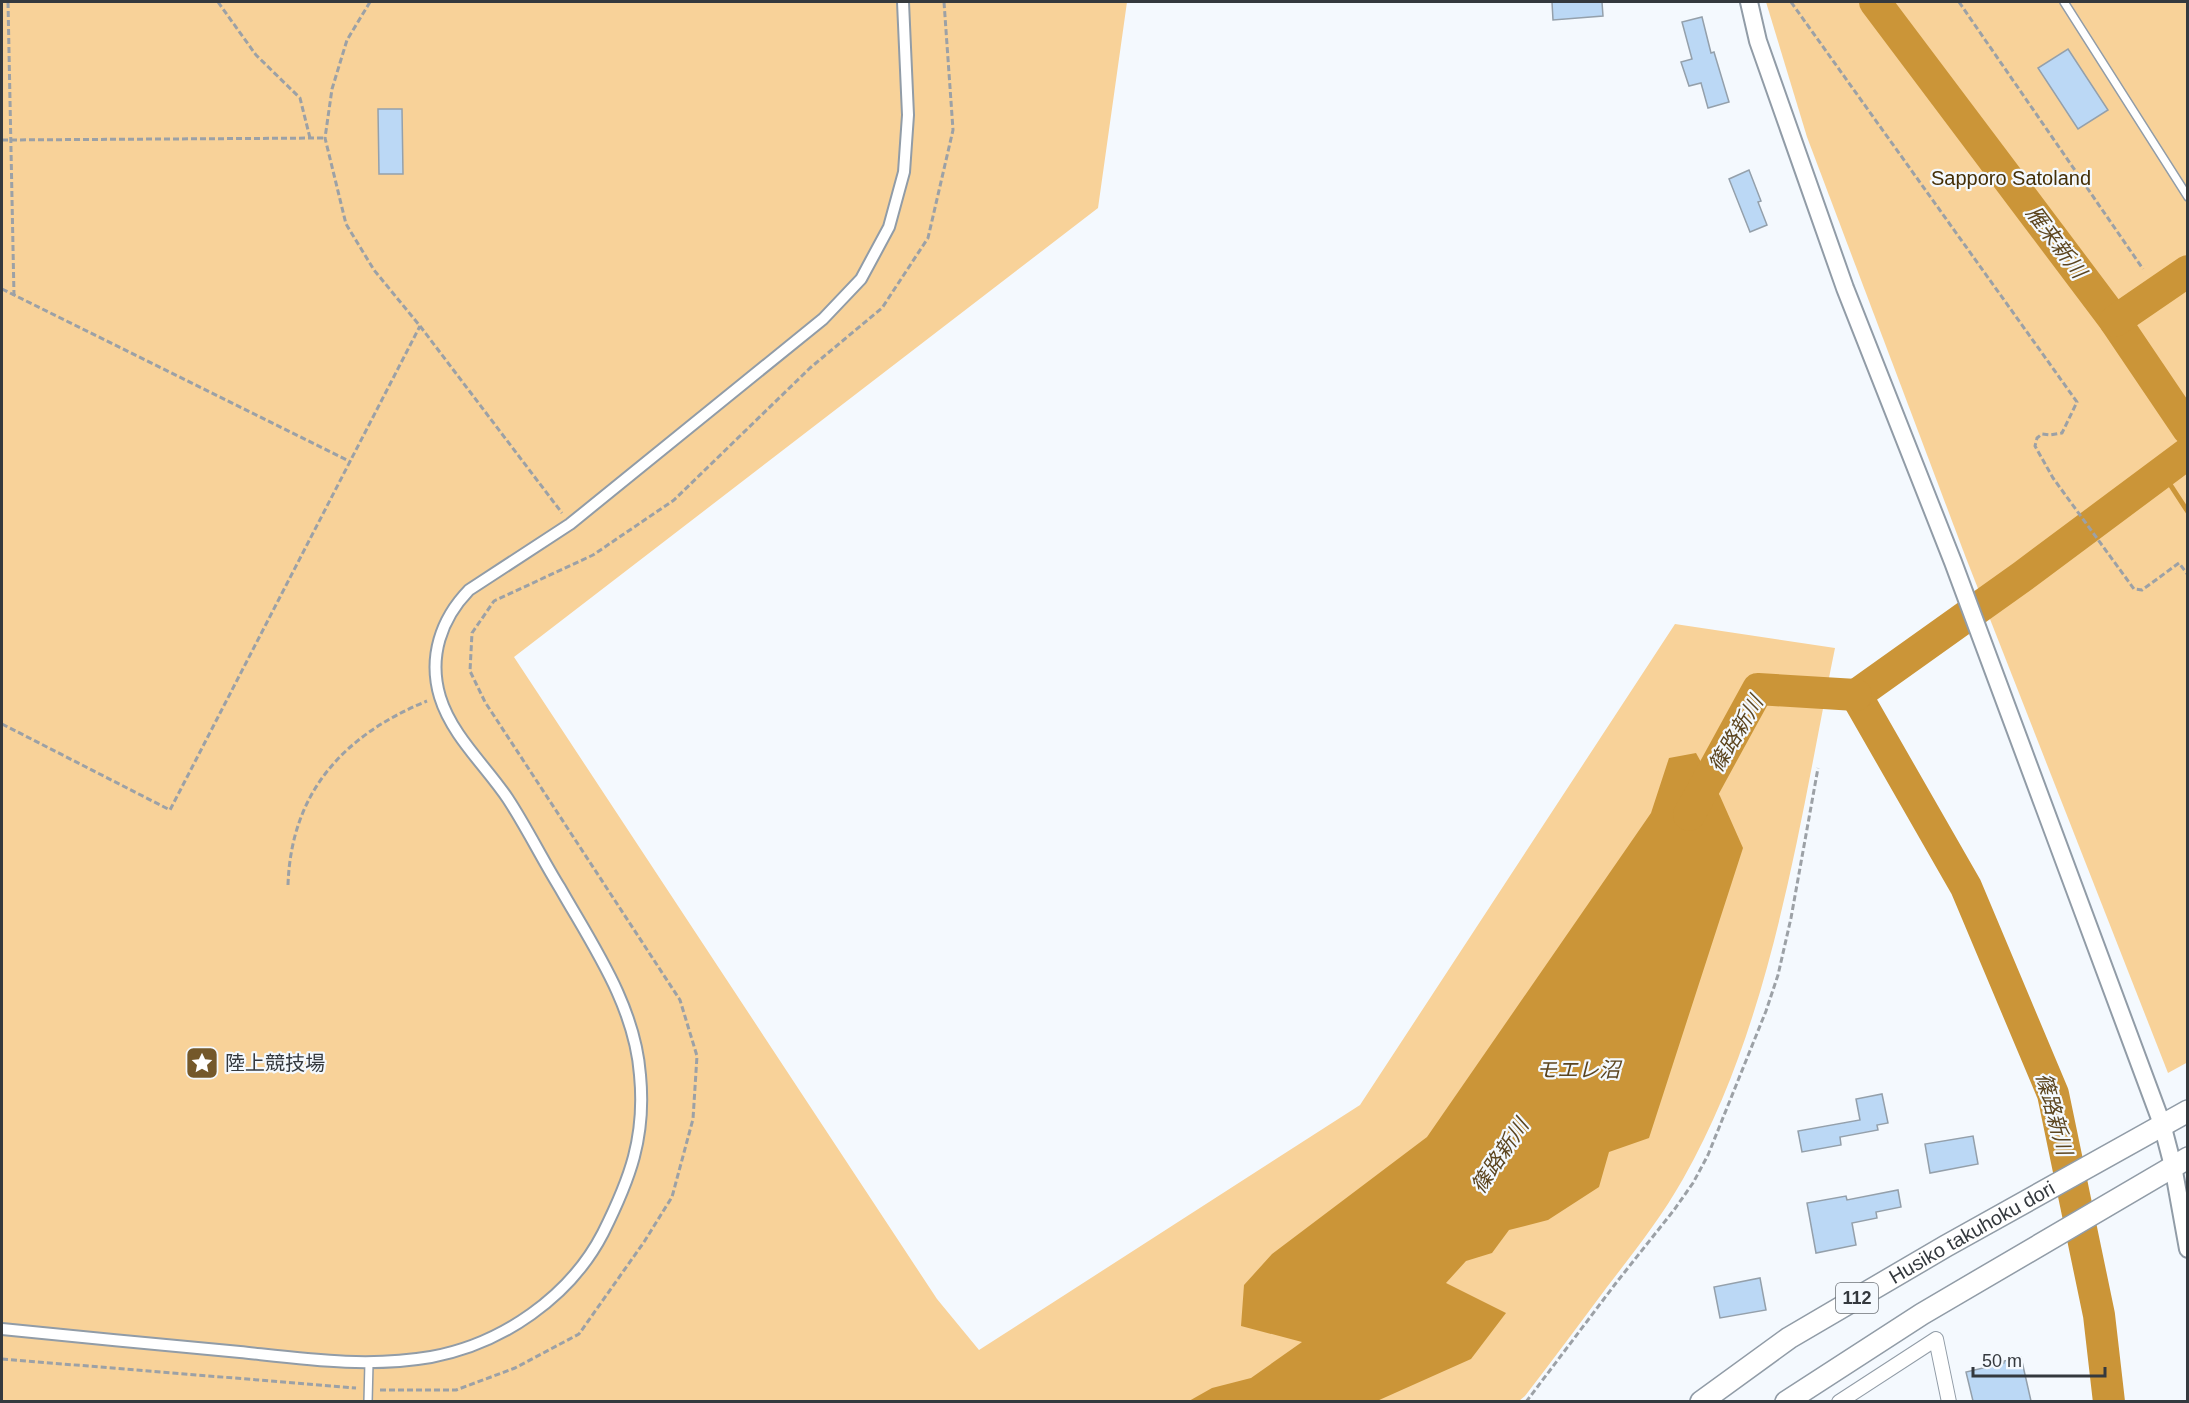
<svg xmlns="http://www.w3.org/2000/svg" width="2189" height="1403" font-family="Arial,'Noto Sans JP',sans-serif">
<rect width="100%" height="100%" fill="#f4f9fe"/>
<g fill="#f8d299">
<path d="M2 2H1127L1098 208 514 657 937 1299 979 1350 1360 1105 1675 624 1835 648C1799 824 1773 1021 1683 1179 1661 1218 1634 1252 1607 1287 1580 1323 1553 1360 1525 1396L1519 1401 2 1402Z"/>
<polygon points="1766,2 2187,2 2188,1062 2168,1073 1966,558 1807,137"/>
</g>
<polygon fill="#cb9538" points="1696,753 1720,796 1743,848 1649,1138 1609,1152 1599,1187 1548,1220 1509,1230 1492,1253 1466,1261 1446,1283 1506,1313 1471,1359 1377,1401 1189,1401 1212,1388 1251,1378 1302,1342 1241,1326 1244,1285 1272,1254 1427,1137 1651,813 1669,758"/>
<g fill="none" stroke-linecap="round" stroke-linejoin="round">
<polyline stroke="#cb9538" stroke-width="5" points="2162,472 2188,512"/>
<g stroke="#cb9538" stroke-width="32">
<polyline points="1875,2 2115,321 2188,429"/>
<polyline points="2115,321 2188,271"/>
<polyline points="1856,695 1966,887 2053,1094 2099,1315 2109,1402"/>
<polyline points="1856,695 2023,576 2188,453"/>
<polyline points="1689,815 1758,689 1856,695"/>
</g>
</g>
<g fill="#bbd8f5" stroke="#94a0ab" stroke-width="1.5">
<polygon points="1552,2 1602,2 1603,16 1553,20"/>
<polygon points="1702,17 1711,53 1714,52 1729,102 1708,108 1701,83 1689,86 1681,62 1692,59 1682,22"/>
<polygon points="2068,49 2108,110 2078,129 2038,68"/>
<polygon points="378,109 402,109 403,174 379,174"/>
<polygon points="1749,170 1761,201 1758,202 1767,225 1750,232 1729,179"/>
<polygon points="1882,1094 1888,1123 1877,1125 1878,1130 1840,1137 1841,1145 1802,1152 1798,1131 1860,1120 1856,1099"/>
<polygon points="1973,1136 1978,1164 1930,1173 1925,1144"/>
<polygon points="1898,1190 1901,1207 1876,1212 1877,1218 1852,1223 1856,1245 1816,1253 1807,1203 1846,1196 1847,1200"/>
<polygon points="1760,1278 1766,1310 1720,1318 1714,1287"/>
<polygon points="2021,1357 2031,1401 1973,1401 1966,1372 2004,1363 2004,1361"/>
</g>
<g fill="none" stroke-linecap="round" stroke-linejoin="round">
<g stroke="#919ca7" stroke-width="10">
<g id="service">
<polyline points="2064,2 2188,197"/>
<polyline points="368,1402 369,1363"/>
</g>
</g>
<g stroke="#919ca7" stroke-width="14">
<path id="pedestrian" d="M2 1329C81 1337 161 1345 240 1352 305 1359 366 1368 431 1357 502 1344 570 1297 603 1233 630 1179 646 1137 640 1075 635 1006 593 946 560 888 542 859 527 828 508 799 486 766 452 736 440 697 428 657 441 619 469 590L570 524 823 319 861 279 889 227 904 172 908 115 903 2"/>
</g>
<g stroke="#919ca7" stroke-width="16">
<polyline id="minor" points="1839,1402 1936,1339 1949,1402"/>
</g>
<g stroke="#919ca7" stroke-width="20">
<polyline id="tertiary" points="1749,2 1758,41 1845,288 1953,562 2162,1124 2173,1166 2188,1249"/>
</g>
<g stroke="#919ca7" stroke-width="24">
<g id="primary">
<path id="s1" d="M1701 1402 1789 1338 1946 1246 2188 1111"/>
<polyline points="1786,1402 1922,1314 2188,1158"/>
</g>
</g>
<g stroke="#9ca1a6" stroke-width="3" stroke-dasharray="6 3" stroke-linecap="butt">
<polyline points="8,2 14,296"/>
<polyline points="218,2 256,55 300,98 310,138"/>
<polyline points="370,2 347,40 332,89 325,138 346,224 374,270 420,326 562,513"/>
<polyline points="1791,2 2077,402 2062,433 2050,435 2042,434 2037,438 2035,446 2053,478 2134,589 2142,590 2179,563 2188,575"/>
<polyline points="1959,2 2143,269"/>
<polyline points="2,140 325,138"/>
<polyline points="2,289 351,462"/>
<polyline points="2,724 170,810 420,326"/>
<path d="M288 885C291 792 344 735 427 701"/>
<polyline points="2,1359 356,1388"/>
<polyline points="380,1390 456,1390 515,1368 579,1334 644,1242 672,1197 693,1119 697,1056 680,1000 485,702 470,671 472,633 494,601 593,555 674,500 810,368 882,308 928,238 953,130 944,2"/>
<polyline points="1526,1402 1616,1283 1674,1210 1693,1183 1708,1155 1766,1011 1778,975 1791,918 1818,768"/>
</g>
<use href="#service" stroke="#fff" stroke-width="7"/>
<use href="#pedestrian" stroke="#fff" stroke-width="10"/>
<use href="#minor" stroke="#fff" stroke-width="14"/>
<use href="#tertiary" stroke="#fff" stroke-width="16"/>
<use href="#primary" stroke="#fff" stroke-width="21"/>
</g>
<defs>
<g id="sight-square" transform="scale(1.725)"><rect x="-9" y="-9" width="18" height="18" rx="4" fill="#74582a" stroke="#f4f9fe"/><path d="M0-6L1.8-2.2L6-1.7L2.9 1.2L3.7 5.4L0 3.3L-3.7 5.4L-2.9 1.2L-6-1.7L-1.8-2.2Z" fill="#fff"/></g>
</defs>
<g fill-rule="evenodd">
<use href="#sight-square" x="202" y="1063"/>
</g>
<g text-anchor="middle" stroke-width="4.5" stroke-linejoin="round" paint-order="stroke">
<rect fill="#f4f9fe" stroke="#6e7378" stroke-width="1.5" x="1836" y="1283" width="42" height="30" rx="4.5"/>
<g font-size="18" font-weight="bold" fill="#34393e">
<text x="1857" y="1304">112</text>
</g>
<g font-size="20" fill="#452f06" stroke="#f4f9fe">
<text x="2011" y="185">Sapporo Satoland</text>
</g>
<g font-size="20" fill="#34393e" stroke="#f4f9fe" text-anchor="start">
<text x="225" y="1070">陸上競技場</text>
</g>
<g font-size="20" fill="#34393e" stroke="#f4f9fe">
<text dy="7" stroke="none"><textPath href="#s1" startOffset="320">Husiko takuhoku dori</textPath></text>
</g>
<g font-size="21" font-style="italic" fill="#5c451f" stroke="#f4f9fe">
<text transform="translate(2056 242) rotate(53)" y="7">雁来新川</text>
<text transform="translate(1736 734) rotate(-59)" y="7">篠路新川</text>
<text x="1578" y="1077">モエレ沼</text>
<text transform="translate(2054 1114) rotate(75)" y="7">篠路新川</text>
<text transform="translate(1500 1156) rotate(-56)" y="7">篠路新川</text>
</g>
</g>
<rect width="2189" height="1403" fill="none" stroke="#34393e" stroke-width="6"/>
<path d="M1973 1367v9h132v-9" fill="none" stroke="#34393e" stroke-width="3"/>
<text x="1982" y="1367" font-size="18" fill="#34393e" stroke="#f4f9fe" stroke-width="4.5" paint-order="stroke">50 m</text>
</svg>
